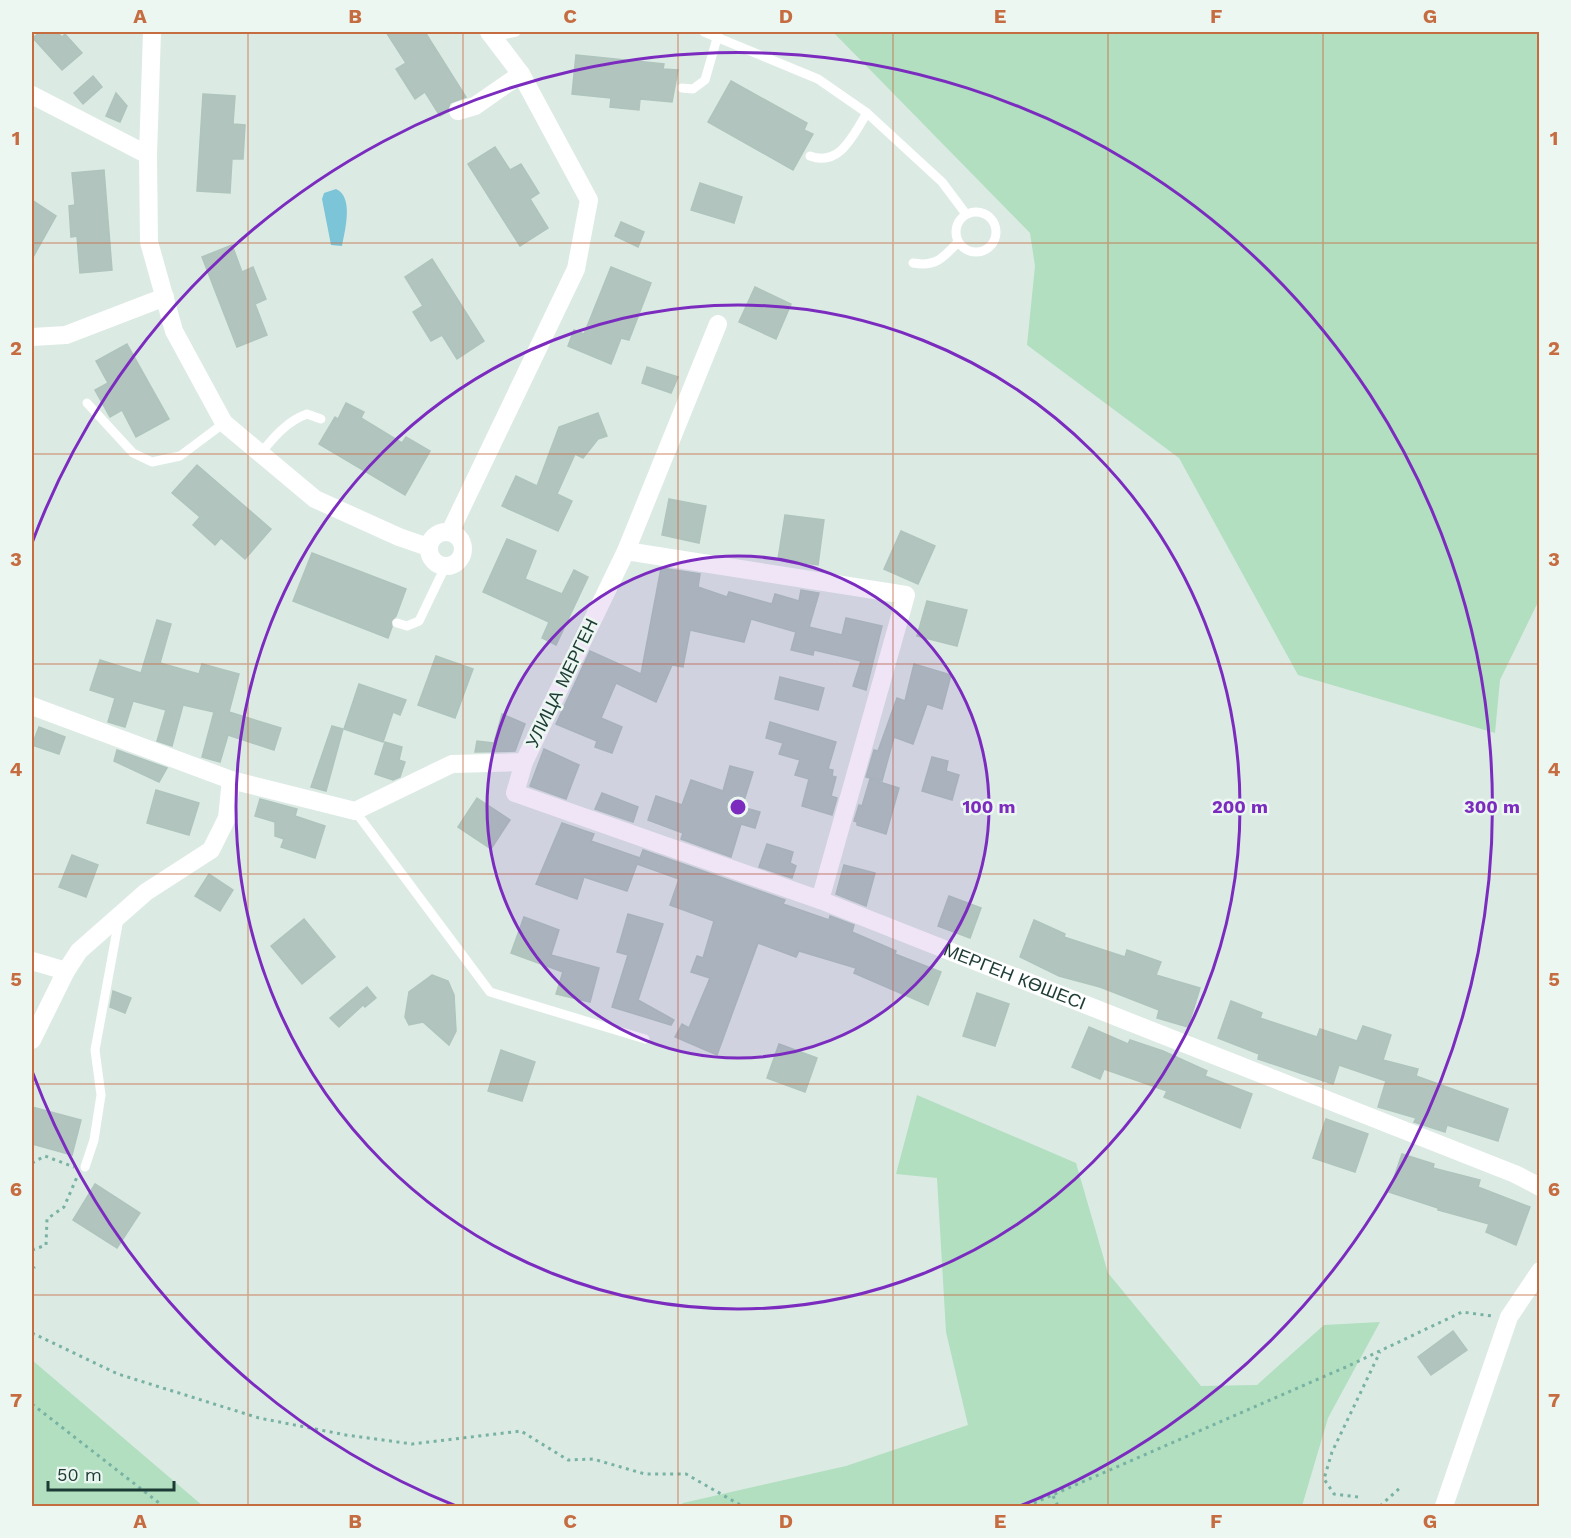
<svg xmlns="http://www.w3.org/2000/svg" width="1571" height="1538" font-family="'Work Sans',sans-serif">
<rect width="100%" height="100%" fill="#dceae4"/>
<g fill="#b1dfc0">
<polygon points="833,32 1539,32 1539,600 1500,680 1495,733 1298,675 1179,458 1027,345 1035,266 1030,233"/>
<polygon points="917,1095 1076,1163 1108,1273 1201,1386 1257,1385 1324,1325 1380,1322 1328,1418 1302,1506 680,1506 683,1503 846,1466 968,1425 946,1332 937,1178 896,1174"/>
<polygon points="32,1360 203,1506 32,1506"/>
</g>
<path fill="#7cc4d7" d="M336 189C354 197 345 230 342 246L331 245 322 199 324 193Z"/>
<g fill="#b1c5be" stroke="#aec4bc" stroke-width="1.5">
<polygon points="40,32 57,32 62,37 65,34 82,53 62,70 33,38"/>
<polygon points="386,32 425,32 466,97 450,103 447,112 440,116 425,92 415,99 396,69 406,63"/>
<polygon points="576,55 664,64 663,69 678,70 672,102 640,99 639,110 610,107 611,98 572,94"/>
<polygon points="93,76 102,87 83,104 74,93"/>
<polygon points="731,81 807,123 804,130 813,134 793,170 708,122"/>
<polygon points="116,93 127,106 120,122 106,116"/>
<polygon points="203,94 235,96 233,124 245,125 243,159 232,159 230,193 197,191"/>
<polygon points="495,147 510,170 521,164 539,193 530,199 548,228 520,246 468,164"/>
<polygon points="104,170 112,270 80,273 77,236 71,237 69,206 75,205 72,173"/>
<polygon points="700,183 742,197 734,223 691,210"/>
<polygon points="32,200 56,216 32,259"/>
<polygon points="621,222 644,232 638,247 615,236"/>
<polygon points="232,245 242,272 253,267 266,299 255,304 267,335 237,347 202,257"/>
<polygon points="432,259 484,341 457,359 442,335 431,341 413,312 423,306 405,277"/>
<polygon points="611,267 651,283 629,340 621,338 611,364 568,346 574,330 584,334"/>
<polygon points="755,287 791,304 776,339 739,322"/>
<polygon points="127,344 169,419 136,437 122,410 110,417 95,390 108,383 96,361"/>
<polygon points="647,367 678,377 671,393 642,383"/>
<polygon points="346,403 364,412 361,418 402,443 406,437 430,451 405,495 319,444 335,417 338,419"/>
<polygon points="598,413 607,436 598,439 583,458 575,454 557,494 572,501 558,531 502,506 516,476 537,486 559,427"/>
<polygon points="197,465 271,529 245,559 221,538 215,545 193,525 200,517 172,493"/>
<polygon points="669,499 706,506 699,543 662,535"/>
<polygon points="785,515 824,520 818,565 778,559"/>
<polygon points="901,531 935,546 918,584 884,569"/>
<polygon points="507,539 536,551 525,579 562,594 574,570 588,577 556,645 542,638 549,622 483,592"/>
<polygon points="312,553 406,589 396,616 391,621 392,627 388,638 293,601"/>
<polygon points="661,568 700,574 698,587 727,597 729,592 772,604 775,594 799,601 801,590 819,593 809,627 842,635 846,618 882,626 866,690 853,686 861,661 814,650 813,655 791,650 796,632 751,619 744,642 690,630 683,667 672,665 656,702 616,683 601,718 622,727 612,753 595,747 597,741 556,724 590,651 641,674"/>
<polygon points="927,601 967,610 957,646 917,636"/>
<polygon points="157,620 171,624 160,663 199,674 202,664 239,674 229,712 281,728 274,750 228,735 220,762 202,757 214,712 183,705 172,746 157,741 166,710 133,701 125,727 108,722 115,698 90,690 100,660 141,673"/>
<polygon points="436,656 473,669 455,718 418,705"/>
<polygon points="914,664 951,675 942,709 927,704 913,744 894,737 882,781 866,777 874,750 878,751 897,698 905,701"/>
<polygon points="780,677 824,688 818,710 775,699"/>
<polygon points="359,684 406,700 400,715 393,712 383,742 344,729"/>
<polygon points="502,714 525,724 515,751 475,752 477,741 494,743"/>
<polygon points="770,722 836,742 828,769 833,770 832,776 836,777 831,796 837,798 832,815 802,806 809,779 795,775 800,760 779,754 783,743 766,738"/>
<polygon points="332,726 343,729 326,791 311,787"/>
<polygon points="39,727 65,737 59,754 32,745"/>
<polygon points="385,742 402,747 399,760 405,762 400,777 393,780 375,774"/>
<polygon points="544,749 579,765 566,799 530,786"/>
<polygon points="117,750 167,768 159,782 114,761"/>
<polygon points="932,757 948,761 946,771 959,775 952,800 922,791"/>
<polygon points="730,766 753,772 742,807 760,812 755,828 741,824 731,857 681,839 683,833 648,820 656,796 682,805 691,780 723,791"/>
<polygon points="870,779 899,788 886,834 857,825 857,822 854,821 859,805 862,806"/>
<polygon points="156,790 199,803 189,835 147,823"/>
<polygon points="602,793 638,807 633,822 595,809"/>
<polygon points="477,798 510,820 491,849 458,827"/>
<polygon points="260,799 297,809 295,816 325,826 315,858 281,847 284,839 275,836 275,822 255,816"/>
<polygon points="562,823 594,834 591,841 640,858 643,850 785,900 783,904 829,920 830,916 854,925 852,932 896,951 895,954 941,972 928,1005 854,973 856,968 799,951 796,957 758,943 717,1055 675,1037 682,1024 689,1028 710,978 691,972 697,956 703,958 714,921 670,905 679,879 637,864 627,891 584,877 577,899 536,884"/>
<polygon points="767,844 793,852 790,863 796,866 792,878 759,867"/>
<polygon points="72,855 98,865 86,897 59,887"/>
<polygon points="844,865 875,873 866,906 836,894"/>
<polygon points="209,874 233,890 220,911 195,896"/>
<polygon points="949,896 981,908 970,938 938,926"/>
<polygon points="628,914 663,924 638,1000 674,1020 671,1025 612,1007 628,955 617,952"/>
<polygon points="524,917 559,930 551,955 599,968 590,1002 556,994 563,972 511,953"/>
<polygon points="304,919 335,957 302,984 271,946"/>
<polygon points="1034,920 1065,934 1064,937 1125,957 1127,950 1161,962 1156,975 1200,988 1188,1027 1157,1018 1159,1010 1100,987 1059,976 1020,957"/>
<polygon points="432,975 448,981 454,995 456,1031 449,1045 423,1022 409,1025 405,1017 409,992"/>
<polygon points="367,987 376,998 365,1007 363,1005 339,1027 330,1018"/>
<polygon points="113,991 131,998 125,1013 110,1007"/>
<polygon points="977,993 1009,1004 995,1046 963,1036"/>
<polygon points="1231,1001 1262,1013 1260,1018 1317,1037 1320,1029 1357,1041 1363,1026 1391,1035 1383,1060 1418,1069 1416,1076 1508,1109 1498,1141 1447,1125 1445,1132 1414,1122 1416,1118 1378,1107 1386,1081 1339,1065 1333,1084 1258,1059 1259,1054 1218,1038"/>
<polygon points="1089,1027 1128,1044 1130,1040 1163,1051 1207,1071 1205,1076 1252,1094 1240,1128 1164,1097 1167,1091 1104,1069 1100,1079 1072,1067"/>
<polygon points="779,1044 817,1058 805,1092 767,1078"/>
<polygon points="501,1050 535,1062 522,1101 488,1091"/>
<polygon points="32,1107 81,1120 72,1155 32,1144"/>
<polygon points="1326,1119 1368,1134 1355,1172 1313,1158"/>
<polygon points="1402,1154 1434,1164 1433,1168 1480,1180 1478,1187 1530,1207 1516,1245 1486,1232 1489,1224 1438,1210 1438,1208 1389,1192"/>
<polygon points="95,1184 140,1213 117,1248 73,1220"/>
<polygon points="1453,1331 1467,1350 1431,1375 1418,1357"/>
</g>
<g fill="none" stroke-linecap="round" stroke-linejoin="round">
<g stroke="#78b2a3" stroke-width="3" stroke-dasharray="3 4.5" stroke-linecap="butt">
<polyline points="32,1163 45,1156 74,1167"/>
<polyline points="32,1250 46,1245 47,1219 64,1207 77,1177"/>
<polyline points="32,1266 34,1268 32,1273"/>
<polyline points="32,1333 118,1374 259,1418 346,1435 412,1444 521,1431 568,1460 593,1459 645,1474 686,1474 742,1506"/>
<polyline points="32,1404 163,1506"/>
<polyline points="1053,1496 1058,1506"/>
<polyline points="1358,1497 1334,1494 1324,1479 1332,1452 1380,1352"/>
<polyline points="1027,1506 1346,1367 1462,1312 1492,1316"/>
<polyline points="1380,1506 1401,1487"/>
</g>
<g stroke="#fff" stroke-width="9">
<polyline points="704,32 818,79 867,113 942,182 966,214"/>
<polyline points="493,37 516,32"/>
<polyline points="682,88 693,89 705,80 718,35"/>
<path d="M810 156C840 167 853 135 867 113"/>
<circle cx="976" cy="232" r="20"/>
<path d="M913 263C936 267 943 258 958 242"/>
<polyline points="87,403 133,453 152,462 180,456 224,423"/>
<path d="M261 453C273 438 287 421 307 414L321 419"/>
<polyline points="397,623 407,626 419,621 445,567"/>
<polyline points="355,811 490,992 645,1039"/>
<polyline points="85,1167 94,1140 101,1095 95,1050 119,919"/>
</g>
<g stroke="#fff" stroke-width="18">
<polyline points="152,32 148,155 149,242 174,331 224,423 315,499 399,537 428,547"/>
<polyline points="32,95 148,155"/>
<polyline points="458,111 475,106 521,74 489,32"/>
<path id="s1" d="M718 324 626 551 524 762 515 793 820 900 1515 1174 1540 1187"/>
<polyline points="32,337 66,335 165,297"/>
<circle cx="446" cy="549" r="17"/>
<polyline points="450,532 576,269 589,200 521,74"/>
<polyline points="626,551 906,595 820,900"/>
<polyline points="32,706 231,780 355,811 452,764 524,762"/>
<polyline points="32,961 66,971"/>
<polyline points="32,1040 66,971 79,951 146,892 211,850 227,818 231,780"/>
<polyline points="1444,1506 1509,1317 1540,1271"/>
</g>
</g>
<path fill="none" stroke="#c66c41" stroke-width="1.5" stroke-opacity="0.55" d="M248 32V1506M463 32V1506M678 32V1506M893 32V1506M1108 32V1506M1323 32V1506M32 243H1540M32 454H1540M32 664H1540M32 874H1540M32 1084H1540M32 1295H1540"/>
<circle cx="738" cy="807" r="251" fill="#7b2cbf" fill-opacity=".12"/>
<g fill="none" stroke="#7b2cbf" stroke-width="3">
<circle cx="738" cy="807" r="251"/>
<circle cx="738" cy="807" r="502"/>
<path d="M456 1506A754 754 0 0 1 32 1071M32 543A754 754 0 1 1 1020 1506"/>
</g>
<g text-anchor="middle" stroke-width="5" stroke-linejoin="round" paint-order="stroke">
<g font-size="18" fill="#1c3b34" stroke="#ecf7f2">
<text transform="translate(562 683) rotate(-64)" y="6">УЛИЦА МЕРГЕН</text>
<text dy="6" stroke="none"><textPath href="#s1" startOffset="1044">МЕРГЕН КӨШЕСІ</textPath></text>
</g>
</g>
<circle cx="738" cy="807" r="9" fill="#7b2cbf" stroke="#ecf7f2" stroke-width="3"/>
<g font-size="18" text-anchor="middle" font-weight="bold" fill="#7b2cbf" stroke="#ecf7f2" stroke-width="5" stroke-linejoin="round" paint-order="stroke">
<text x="989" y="813">100 m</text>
<text x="1240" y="813">200 m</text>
<text x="1492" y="813">300 m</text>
</g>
<rect width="1571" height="1538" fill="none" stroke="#ecf7f2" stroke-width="66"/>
<path d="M48 1481v9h126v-9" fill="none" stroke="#1c3b34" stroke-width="3"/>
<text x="57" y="1481" font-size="18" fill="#1c3b34" stroke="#ecf7f2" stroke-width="4.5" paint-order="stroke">50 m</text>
<rect x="33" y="33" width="1505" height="1472" fill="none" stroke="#c66c41" stroke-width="2"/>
<g font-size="20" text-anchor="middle" font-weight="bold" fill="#c66c41">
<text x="140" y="23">A</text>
<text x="355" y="23">B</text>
<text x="570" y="23">C</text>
<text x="786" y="23">D</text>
<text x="1000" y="23">E</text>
<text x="1216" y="23">F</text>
<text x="1430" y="23">G</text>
<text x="16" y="145">1</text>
<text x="1554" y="145">1</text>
<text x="16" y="355">2</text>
<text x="1554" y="355">2</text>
<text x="16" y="566">3</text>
<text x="1554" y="566">3</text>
<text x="16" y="776">4</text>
<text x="1554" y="776">4</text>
<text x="16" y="986">5</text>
<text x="1554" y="986">5</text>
<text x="16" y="1196">6</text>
<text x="1554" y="1196">6</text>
<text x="16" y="1407">7</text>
<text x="1554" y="1407">7</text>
<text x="140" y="1528">A</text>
<text x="355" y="1528">B</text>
<text x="570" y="1528">C</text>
<text x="786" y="1528">D</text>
<text x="1000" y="1528">E</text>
<text x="1216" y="1528">F</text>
<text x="1430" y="1528">G</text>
</g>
</svg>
